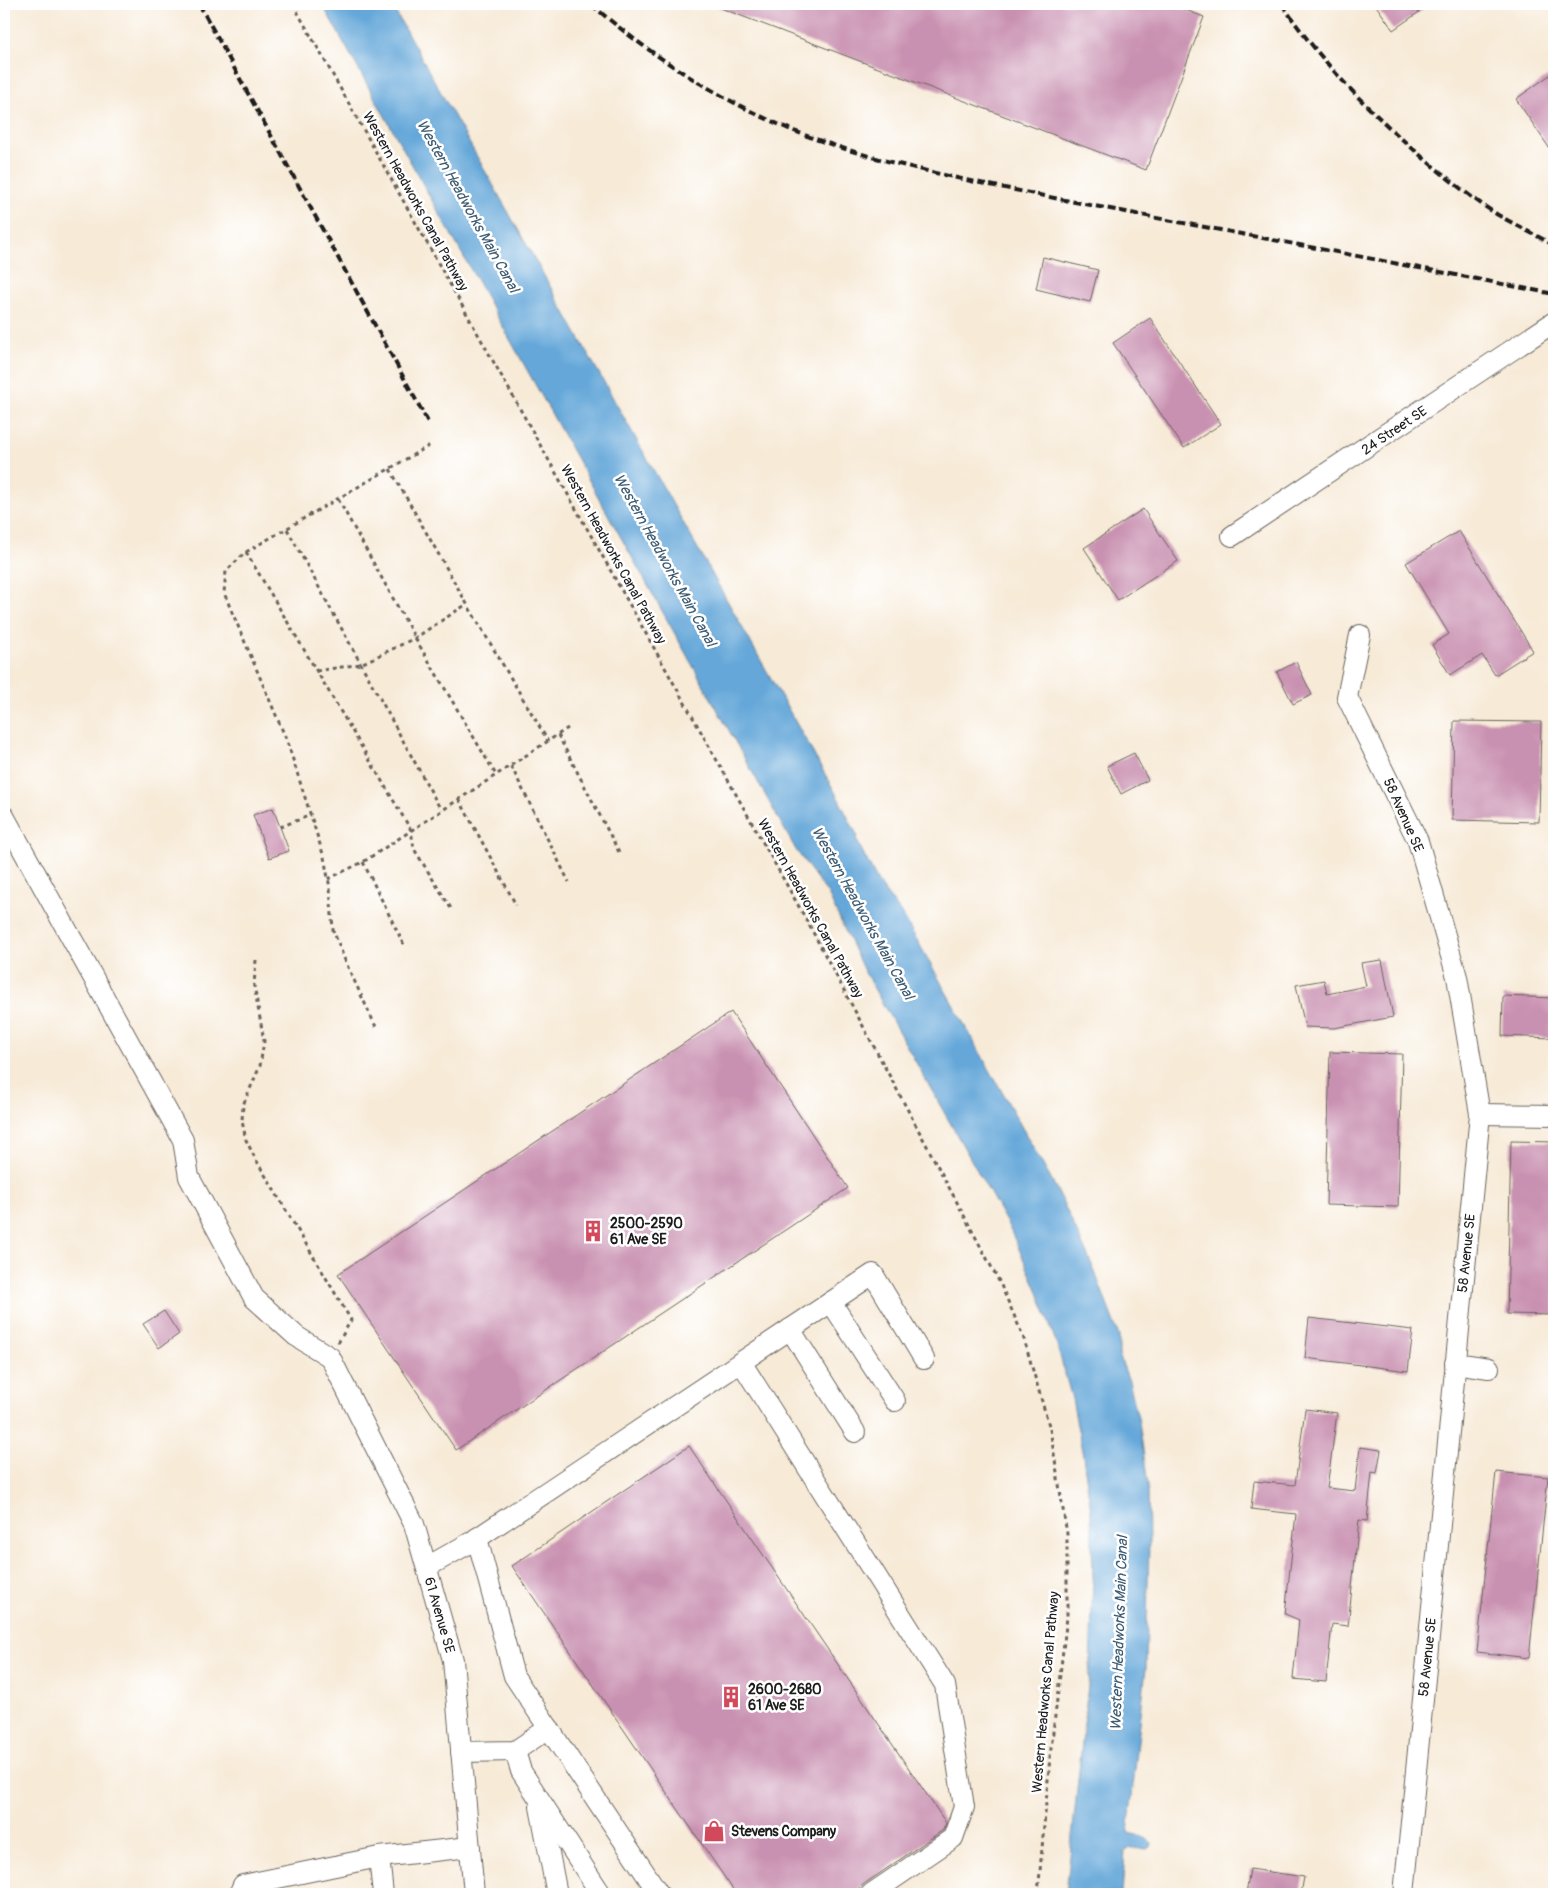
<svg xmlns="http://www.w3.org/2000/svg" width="1558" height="1898" font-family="Pangolin,sans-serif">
<rect width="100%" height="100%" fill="#fff"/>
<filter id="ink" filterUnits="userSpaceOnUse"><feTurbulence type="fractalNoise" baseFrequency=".02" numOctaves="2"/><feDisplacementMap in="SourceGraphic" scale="10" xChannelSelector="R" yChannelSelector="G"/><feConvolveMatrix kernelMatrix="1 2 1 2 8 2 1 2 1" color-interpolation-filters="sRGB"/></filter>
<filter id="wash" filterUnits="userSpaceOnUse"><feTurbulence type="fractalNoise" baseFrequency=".0096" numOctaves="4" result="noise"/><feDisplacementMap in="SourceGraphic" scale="20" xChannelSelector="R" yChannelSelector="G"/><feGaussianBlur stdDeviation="1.12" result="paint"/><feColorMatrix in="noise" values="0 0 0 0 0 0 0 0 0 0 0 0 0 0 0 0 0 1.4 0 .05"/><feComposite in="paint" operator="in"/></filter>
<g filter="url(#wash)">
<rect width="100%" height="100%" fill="#f7ead7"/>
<polygon fill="#65a7d9" stroke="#40627a" points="322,4 391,4 835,792 858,837 856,839 878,882 903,916 921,947 1057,1190 1093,1267 1119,1336 1119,1355 1129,1381 1139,1422 1148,1484 1149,1543 1146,1668 1128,1833 1141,1836 1152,1843 1151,1848 1147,1850 1130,1848 1125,1852 1122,1894 1066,1894 1090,1666 1093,1578 1091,1512 1083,1456 1072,1399 1057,1345 1036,1287 1009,1227 863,969 828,894 796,850"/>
<g id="blocks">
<g fill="#c991b1">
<polygon points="710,4 1170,4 1204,17 1146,170"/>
<polygon points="1375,4 1431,4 1393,30"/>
<polygon points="1554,72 1554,155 1516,99"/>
<polygon points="1043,257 1098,270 1090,302 1036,289"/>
<polygon points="1150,318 1221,424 1184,448 1113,343"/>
<polygon points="1143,509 1178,561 1118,600 1084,548"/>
<polygon points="1459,531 1533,651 1495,675 1482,655 1450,675 1432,645 1449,634 1406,563"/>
<polygon points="1296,662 1312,695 1293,704 1277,672"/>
<polygon points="1454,721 1541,722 1539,822 1452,820"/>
<polygon points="1134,753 1148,780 1121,794 1107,766"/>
<polygon points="273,808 289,851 269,858 253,815"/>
<polygon points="1382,960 1393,1017 1334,1028 1305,1027 1296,985 1324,980 1327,994 1366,986 1361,963"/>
<polygon points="1503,996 1554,998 1552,1038 1502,1036"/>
<polygon points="731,1012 848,1188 456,1450 338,1274"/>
<polygon points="1330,1052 1402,1054 1398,1207 1326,1205"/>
<polygon points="1511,1141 1554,1142 1554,1315 1507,1314"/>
<polygon points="164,1311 179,1334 159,1348 143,1324"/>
<polygon points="1309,1318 1413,1330 1408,1371 1305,1358"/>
<polygon points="1305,1409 1337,1413 1327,1488 1355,1491 1360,1447 1381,1450 1377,1473 1372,1472 1367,1521 1359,1520 1348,1626 1332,1624 1326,1682 1293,1679 1299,1620 1285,1614 1296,1514 1251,1509 1254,1481 1295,1485"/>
<polygon points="689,1446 946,1823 943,1830 864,1884 852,1894 736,1894 512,1566"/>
<polygon points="1496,1472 1548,1477 1529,1658 1477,1652"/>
<polygon points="1250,1869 1304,1877 1301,1894 1246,1894"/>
</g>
</g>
</g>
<g filter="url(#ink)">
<use href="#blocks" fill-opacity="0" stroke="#69645d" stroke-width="1"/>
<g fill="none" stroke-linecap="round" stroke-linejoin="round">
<g stroke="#69645d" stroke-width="22">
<g id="minor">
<polyline points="1232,536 1554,322"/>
<polyline points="1360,635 1347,697 1418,841 1457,977 1480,1114 1404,1894"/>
<polyline points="4,816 183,1140 189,1177 254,1298 296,1336 330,1357 414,1524 453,1660 474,1894"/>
<polyline points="1480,1114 1554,1115"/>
<polyline points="831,1302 895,1401"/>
<polyline points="790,1329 855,1432"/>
<polyline points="741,1362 945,1685 964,1807 953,1838 871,1894"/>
<polyline points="1455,1363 1489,1368"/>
<polyline points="477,1538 514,1676 659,1894"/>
<polyline points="427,1567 473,1541 873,1274 924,1359"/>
<polyline points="515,1751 521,1771 601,1894"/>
<polyline points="461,1752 515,1751 549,1728"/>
<polyline points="540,1807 557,1894"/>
<polyline points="379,1857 383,1894"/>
<polyline points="239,1894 243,1885 379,1857 470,1847"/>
</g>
</g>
<g stroke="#69645d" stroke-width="3" stroke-dasharray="4 4" stroke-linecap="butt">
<polyline points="293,4 807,921 1000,1283 1023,1336 1050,1429 1067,1534 1067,1617 1050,1757 1038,1894"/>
<polyline points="390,469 467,604 548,741"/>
<polyline points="338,499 415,638 496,775"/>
<polyline points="287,529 441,810"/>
<polyline points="246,552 411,830 414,849 452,910"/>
<polyline points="316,671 361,664 415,638 467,604"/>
<polyline points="558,735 620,854"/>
<polyline points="511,766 569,882"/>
<polyline points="459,799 516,905"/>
<polyline points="280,827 311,815"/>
<polyline points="363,862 404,945"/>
<polyline points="328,879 363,862 568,728"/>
<polyline points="256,960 254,985 264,1041 260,1066 243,1105 242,1121 246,1140 255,1158 351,1320 338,1343"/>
<polyline points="376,1027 346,963 333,930 330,888 324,857 287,741 224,593 226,571 246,552 432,444"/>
</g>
<use href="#minor" stroke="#fff" stroke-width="20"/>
<g stroke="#1c1c1c" stroke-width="4" stroke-dasharray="8 4" stroke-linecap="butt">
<polyline points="199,4 428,422"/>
<path d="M591 4C649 55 722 101 794 131 850 153 908 167 966 180 1033 194 1100 207 1167 220 1296 244 1425 269 1554 294"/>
<path d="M1282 4C1323 66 1377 119 1434 167 1454 183 1475 201 1498 215 1516 225 1535 235 1554 245"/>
</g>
</g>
</g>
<defs>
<g id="building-bare" transform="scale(1.725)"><path d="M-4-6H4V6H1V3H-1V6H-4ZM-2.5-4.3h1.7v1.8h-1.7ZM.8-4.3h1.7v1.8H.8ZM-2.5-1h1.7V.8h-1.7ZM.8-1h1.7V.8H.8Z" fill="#d1495b" stroke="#fff" stroke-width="2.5" paint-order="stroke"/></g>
<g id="shop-bare" transform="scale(1.725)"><path d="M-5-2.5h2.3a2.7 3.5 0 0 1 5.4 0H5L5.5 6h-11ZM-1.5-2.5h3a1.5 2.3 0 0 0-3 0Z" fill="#d1495b" stroke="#fff" stroke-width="2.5" paint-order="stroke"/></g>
</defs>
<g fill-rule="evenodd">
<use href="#building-bare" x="593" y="1231"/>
<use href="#building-bare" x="731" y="1697"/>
<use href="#shop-bare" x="714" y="1831"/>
</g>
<g text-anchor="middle" stroke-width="5" stroke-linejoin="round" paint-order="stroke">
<g font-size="14" fill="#1c1c1c" stroke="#fff">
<text transform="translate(416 201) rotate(61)" y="5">Western Headworks Canal Pathway</text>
<text transform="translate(1394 430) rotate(-34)" y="5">24 Street SE</text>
<text transform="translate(614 554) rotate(61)" y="5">Western Headworks Canal Pathway</text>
<text transform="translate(1404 815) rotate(66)" y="5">58 Avenue SE</text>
<text transform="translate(811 908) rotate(61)" y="5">Western Headworks Canal Pathway</text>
<text transform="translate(1466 1253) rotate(-84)" y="5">58 Avenue SE</text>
<text transform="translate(440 1615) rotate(74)" y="5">61 Avenue SE</text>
<text transform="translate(1427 1657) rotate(-84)" y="5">58 Avenue SE</text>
<text transform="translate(1045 1692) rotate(-85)" y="5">Western Headworks Canal Pathway</text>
</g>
<g font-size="14" font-weight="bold" fill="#1c1c1c" stroke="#fff" text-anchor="start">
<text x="610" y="1228">2500-2590<tspan x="610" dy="16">61 Ave SE</tspan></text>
<text x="748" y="1694">2600-2680<tspan x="748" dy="16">61 Ave SE</tspan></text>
<text x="731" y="1836">Stevens Company</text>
</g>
<g font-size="15" font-style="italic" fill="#3d5b71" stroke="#fff">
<text transform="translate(468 206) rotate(61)" y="5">Western Headworks Main Canal</text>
<text transform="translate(665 560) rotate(61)" y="5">Western Headworks Main Canal</text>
<text transform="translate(863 913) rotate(61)" y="5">Western Headworks Main Canal</text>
<text transform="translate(1119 1633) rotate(-88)" y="5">Western Headworks Main Canal</text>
</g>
</g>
<rect width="1558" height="1898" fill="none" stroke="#fff" stroke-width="20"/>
</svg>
